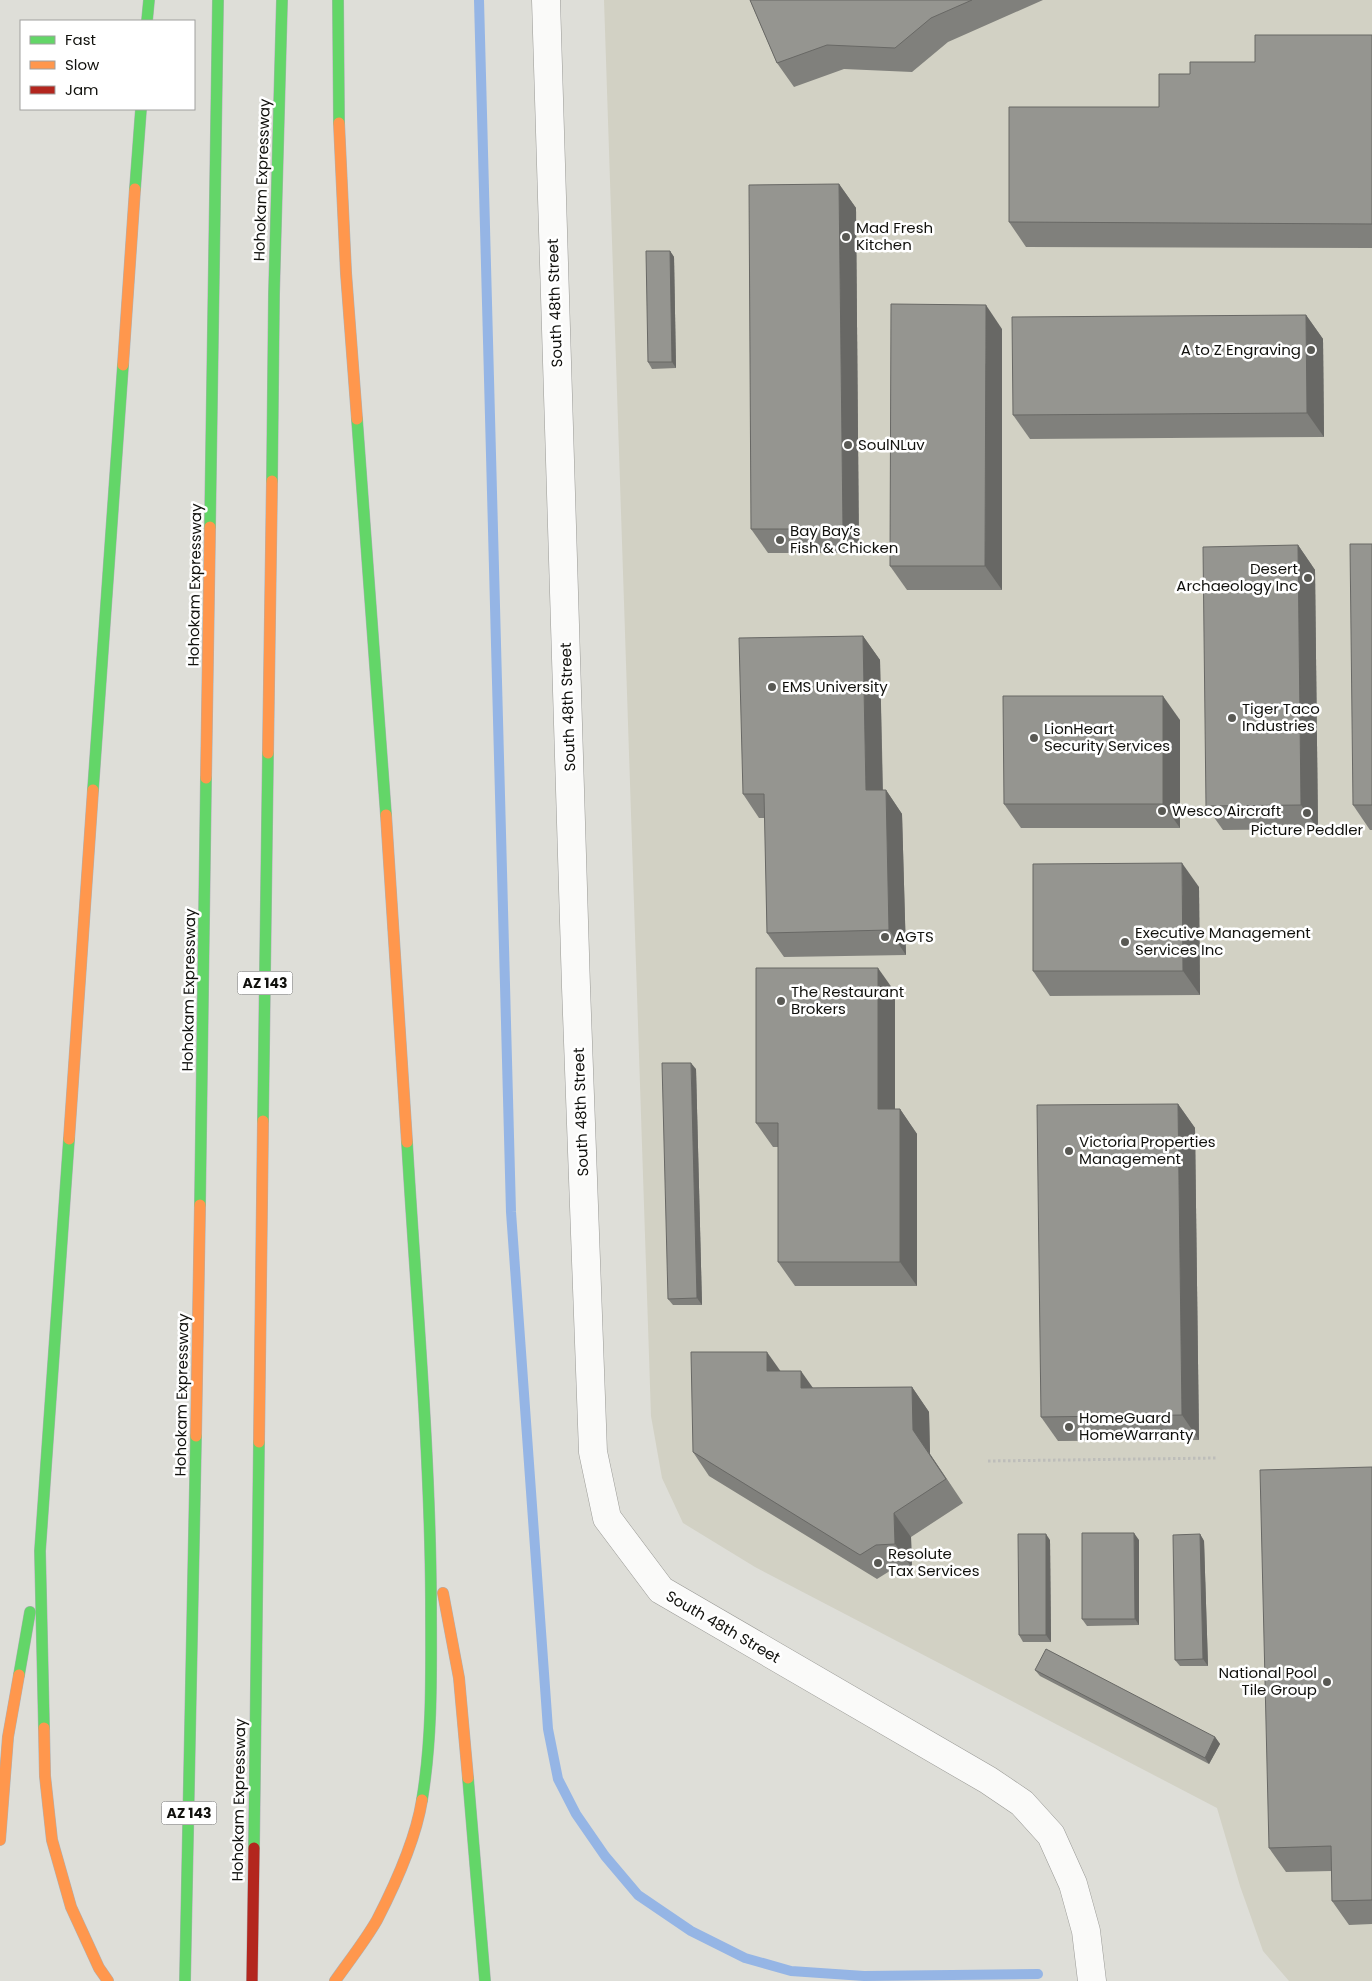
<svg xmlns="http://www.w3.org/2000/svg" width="1372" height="1981" font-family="Poppins,sans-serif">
<rect width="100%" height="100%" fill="#deded8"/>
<polygon fill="#d2d1c4" points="604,0 1372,0 1372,1981 1289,1981 1263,1951 1240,1886 1217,1808 755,1567 683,1523 662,1478 651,1416"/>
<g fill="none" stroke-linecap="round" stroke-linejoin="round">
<polyline stroke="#95b5e5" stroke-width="10" points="479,0 511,1212 548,1729 558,1779 576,1814 605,1856 638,1895 691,1931 745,1958 791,1971 864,1976 1038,1974"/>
<g stroke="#999995" stroke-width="29">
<polyline id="street" points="546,0 576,987 593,1452 607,1518 661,1590 988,1780 1022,1803 1051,1835 1073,1884 1086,1931 1092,1981"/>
</g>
<g stroke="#adb1b5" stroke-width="12">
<g id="fast">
<polyline points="338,0 339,123"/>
<polyline points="147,21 149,0"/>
<polyline points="135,189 141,109"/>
<polyline points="357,419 386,815"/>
<polyline points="272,481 274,294 282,0"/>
<polyline points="210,527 218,0"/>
<polyline points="93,790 123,365"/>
<polyline points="263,1121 268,753"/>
<path d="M407 1142C416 1295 430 1447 431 1600 431 1667 433 1734 422 1800"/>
<polyline points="200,1205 206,778"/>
<polyline points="19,1675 30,1612"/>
<polyline points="44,1728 40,1551 69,1139"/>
<polyline points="468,1778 485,1981"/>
<polyline points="254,1848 259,1442"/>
<polyline points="185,1981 196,1436"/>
</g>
</g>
<g stroke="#adb1b5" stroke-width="12">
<g id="slow">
<polyline points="339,123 346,273 357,419"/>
<polyline points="123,365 135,189"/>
<polyline points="268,753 272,481"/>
<polyline points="206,778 210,527"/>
<polyline points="386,815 407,1142"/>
<polyline points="69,1139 93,790"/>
<polyline points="196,1436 200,1205"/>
<polyline points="259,1442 263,1121"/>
<polyline points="443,1593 459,1678 468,1778"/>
<polyline points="44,1728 45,1776 52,1840 71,1907 99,1968 108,1981"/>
<polyline points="0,1840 8,1737 19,1675"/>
<path d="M335 1981C349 1961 365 1941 377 1920 395 1885 416 1838 422 1800"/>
</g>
</g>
<g stroke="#adb1b5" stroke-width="12">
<polyline id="jam" points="252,1981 254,1848"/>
</g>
<polyline stroke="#bdbdba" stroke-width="3" stroke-dasharray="2.5 2.5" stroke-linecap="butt" points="988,1461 1217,1458"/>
<use href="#street" stroke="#fafaf9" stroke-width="28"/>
<use href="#fast" stroke="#63d668" stroke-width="11"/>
<use href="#slow" stroke="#ff974d" stroke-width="11"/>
<use href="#jam" stroke="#b3261e" stroke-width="11"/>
</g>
<g fill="#80807c">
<polygon points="750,0 1043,0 948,42 912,72 844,69 794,87 777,63"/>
<polygon points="1372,35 1372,248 1026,247 1009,222 1159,107 1190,74 1255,62"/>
<polygon points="839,184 856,208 859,553 768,553 751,529"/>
<polygon points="670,251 674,257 676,368 652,369 648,362"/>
<polygon points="1306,315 1323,339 1324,437 1030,439 1013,415"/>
<polygon points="1002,329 1002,590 907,590 890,566"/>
<polygon points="1372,544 1372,830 1370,830 1353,805"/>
<polygon points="1298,545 1315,570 1318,829 1223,830 1206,806"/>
<polygon points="863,636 880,660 883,790 886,790 902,814 906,955 784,957 767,933 765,818 759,818 743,794"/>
<polygon points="1180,720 1180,828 1021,828 1004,804"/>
<polygon points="1199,887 1200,995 1050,996 1033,971"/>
<polygon points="895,992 895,1109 900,1109 917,1134 917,1286 795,1286 778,1262 778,1147 773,1147 756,1123"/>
<polygon points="696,1069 702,1305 673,1305 668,1299"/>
<polygon points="1178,1104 1195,1128 1199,1440 1058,1441 1041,1417"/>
<polygon points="780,1371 813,1388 912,1387 929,1412 930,1454 963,1503 911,1537 912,1568 893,1569 877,1579 709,1476 693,1452"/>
<polygon points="1372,1467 1372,1924 1349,1925 1332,1901 1332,1871 1286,1872 1269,1848"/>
<polygon points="1200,1534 1204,1541 1208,1666 1180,1666 1175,1660"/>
<polygon points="1050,1540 1051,1642 1023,1642 1019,1635"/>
<polygon points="1139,1540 1139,1625 1087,1626 1082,1619"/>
<polygon points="1035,1670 1215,1737 1220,1744 1209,1764 1040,1676"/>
</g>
<g fill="#686865">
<polygon points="839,184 856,208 859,553 843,529"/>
<polygon points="670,251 674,257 676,368 672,362"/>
<polygon points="986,305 1002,329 1002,590 985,566"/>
<polygon points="1306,315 1323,339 1324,437 1307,413"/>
<polygon points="1298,545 1315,570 1318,829 1301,805"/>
<polygon points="863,636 880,660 883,814 866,790"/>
<polygon points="1163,696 1180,720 1180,828 1163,804"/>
<polygon points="886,790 902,814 906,955 889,930"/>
<polygon points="1182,863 1199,887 1200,995 1183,971"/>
<polygon points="878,968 895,992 895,1134 878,1109"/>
<polygon points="691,1063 696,1069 702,1305 697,1298"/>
<polygon points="1178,1104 1195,1128 1199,1440 1182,1415"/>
<polygon points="900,1109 917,1134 917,1286 900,1262"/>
<polygon points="767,1352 784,1376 767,1371"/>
<polygon points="801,1371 818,1395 801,1388"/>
<polygon points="912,1387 929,1412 930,1454 963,1503 913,1430"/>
<polygon points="894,1513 911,1537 912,1568 895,1544"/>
<polygon points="1134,1533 1139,1540 1139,1625 1135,1619"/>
<polygon points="1046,1534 1050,1540 1051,1642 1046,1635"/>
<polygon points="1200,1534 1204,1541 1208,1666 1203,1659"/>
<polygon points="1215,1737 1220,1744 1209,1764 1205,1758"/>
</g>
<g fill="#959590" stroke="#686865">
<polygon points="750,0 972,0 931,18 895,48 827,45 777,63"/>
<polygon points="1255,35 1372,35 1372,224 1009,222 1009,107 1159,107 1159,74 1190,74 1190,62 1255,62"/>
<polygon points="839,184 843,529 751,529 749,185"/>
<polygon points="646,251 670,251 672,362 648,362"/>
<polygon points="891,304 986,305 985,566 890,566"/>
<polygon points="1306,315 1307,413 1013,415 1012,317"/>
<polygon points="1350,544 1372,544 1372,805 1353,805"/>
<polygon points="1298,545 1301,805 1206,806 1203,547"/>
<polygon points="863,636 866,790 886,790 889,930 767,933 764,794 743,794 739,638"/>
<polygon points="1003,696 1163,696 1163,804 1004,804"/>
<polygon points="1182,863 1183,971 1033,971 1033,864"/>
<polygon points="756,968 878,968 878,1109 900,1109 900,1262 778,1262 778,1123 756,1123"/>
<polygon points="662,1063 691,1063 697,1298 668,1299"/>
<polygon points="1178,1104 1182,1415 1041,1417 1037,1105"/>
<polygon points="691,1352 767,1352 767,1371 801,1371 801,1388 912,1387 913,1430 946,1479 894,1513 895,1544 876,1545 860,1555 693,1452"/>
<polygon points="1372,1467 1372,1900 1332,1901 1331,1846 1269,1848 1260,1470"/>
<polygon points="1082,1533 1134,1533 1135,1619 1082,1619"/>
<polygon points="1018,1534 1046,1534 1046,1635 1019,1635"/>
<polygon points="1200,1534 1203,1659 1175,1660 1173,1535"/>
<polygon points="1046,1649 1215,1737 1205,1758 1035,1670"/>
</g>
<g fill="#595954" stroke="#fff" stroke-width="2">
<circle cx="846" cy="237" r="5"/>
<circle cx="1311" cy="350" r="5"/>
<circle cx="848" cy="445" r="5"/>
<circle cx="780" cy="540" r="5"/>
<circle cx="1308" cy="578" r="5"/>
<circle cx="772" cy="687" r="5"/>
<circle cx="1232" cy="718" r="5"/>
<circle cx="1034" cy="738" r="5"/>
<circle cx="1162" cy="811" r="5"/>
<circle cx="1307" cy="813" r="5"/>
<circle cx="885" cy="937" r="5"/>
<circle cx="1125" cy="942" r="5"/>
<circle cx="781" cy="1001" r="5"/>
<circle cx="1069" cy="1151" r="5"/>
<circle cx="1069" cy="1427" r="5"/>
<circle cx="878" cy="1563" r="5"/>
<circle cx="1327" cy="1682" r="5"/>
</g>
<g text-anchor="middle" stroke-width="5" stroke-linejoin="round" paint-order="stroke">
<g fill="#fff" stroke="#585856" stroke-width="1">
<rect x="237.5" y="971.5" width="55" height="23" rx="4"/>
<rect x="161.5" y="1801.5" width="55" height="23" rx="4"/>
</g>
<g font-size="14" font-weight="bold" fill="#11110d">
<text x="265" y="988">AZ 143</text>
<text x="189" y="1818">AZ 143</text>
</g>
<g font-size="15" fill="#11110d" stroke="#fff">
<text transform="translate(262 180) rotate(-88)" y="5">Hohokam Expressway</text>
<text transform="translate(555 303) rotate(-92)" y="5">South 48th Street</text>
<text transform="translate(195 585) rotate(-89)" y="5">Hohokam Expressway</text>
<text transform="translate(568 707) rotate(-92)" y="5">South 48th Street</text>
<text transform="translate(189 990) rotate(-89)" y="5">Hohokam Expressway</text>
<text transform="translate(581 1112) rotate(-92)" y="5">South 48th Street</text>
<text transform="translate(182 1395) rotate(-89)" y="5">Hohokam Expressway</text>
<text transform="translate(723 1627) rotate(30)" y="5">South 48th Street</text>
<text transform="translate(239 1800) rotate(-89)" y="5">Hohokam Expressway</text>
</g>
<g font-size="15" fill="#11110d" stroke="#fff" text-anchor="start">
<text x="856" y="233">Mad Fresh<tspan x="856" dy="17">Kitchen</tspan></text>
<text x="1301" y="355" text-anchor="end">A to Z Engraving</text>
<text x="858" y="450">SoulNLuv</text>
<text x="790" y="536">Bay Bay’s<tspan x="790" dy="17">Fish &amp; Chicken</tspan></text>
<text x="1298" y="574" text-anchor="end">Desert<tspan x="1298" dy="17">Archaeology Inc</tspan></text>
<text x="782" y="692">EMS University</text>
<text x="1242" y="714">Tiger Taco<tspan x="1242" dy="17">Industries</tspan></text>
<text x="1044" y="734">LionHeart<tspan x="1044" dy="17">Security Services</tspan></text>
<text x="1172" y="816">Wesco Aircraft</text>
<text x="1307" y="835" text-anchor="middle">Picture Peddler</text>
<text x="1135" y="938">Executive Management<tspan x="1135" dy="17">Services Inc</tspan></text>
<text x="895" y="942">AGTS</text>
<text x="791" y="997">The Restaurant<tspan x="791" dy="17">Brokers</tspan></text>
<text x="1079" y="1147">Victoria Properties<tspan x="1079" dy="17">Management</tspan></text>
<text x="1079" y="1423">HomeGuard<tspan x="1079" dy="17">HomeWarranty</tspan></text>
<text x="888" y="1559">Resolute<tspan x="888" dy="17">Tax Services</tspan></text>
<text x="1317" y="1678" text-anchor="end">National Pool<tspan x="1317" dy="17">Tile Group</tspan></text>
</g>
</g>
<rect x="20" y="20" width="175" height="90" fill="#ffffff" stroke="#a0a09e"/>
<rect x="30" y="36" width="25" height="8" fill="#63d668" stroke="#a0a09e"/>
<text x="65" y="45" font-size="15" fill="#11110d">Fast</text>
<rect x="30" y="61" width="25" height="8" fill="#ff974d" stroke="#a0a09e"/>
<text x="65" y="70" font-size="15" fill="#11110d">Slow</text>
<rect x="30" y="86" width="25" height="8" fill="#b3261e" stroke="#a0a09e"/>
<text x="65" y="95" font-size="15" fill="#11110d">Jam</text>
</svg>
